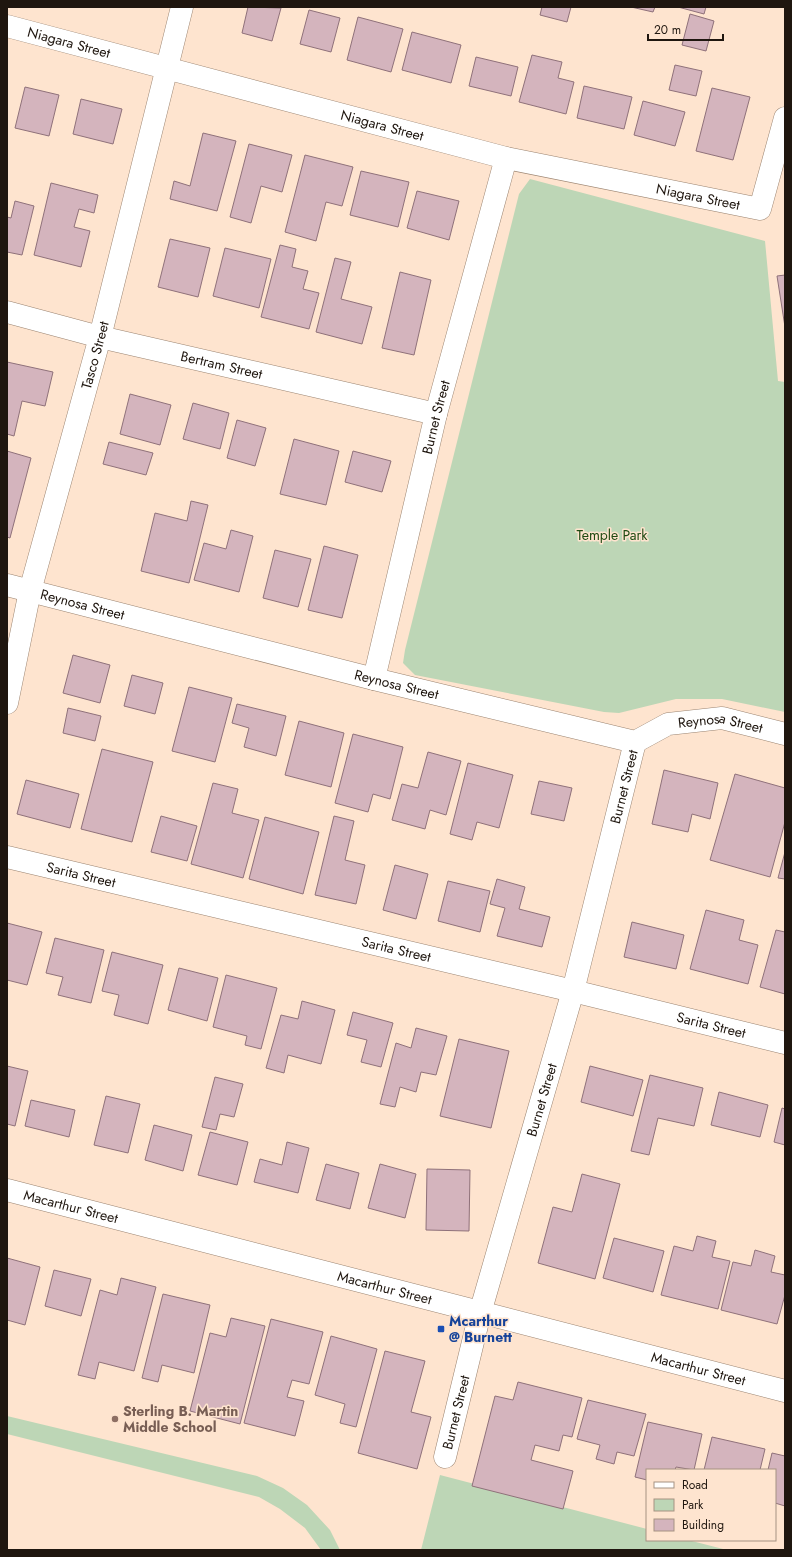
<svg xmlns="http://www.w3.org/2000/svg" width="792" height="1557" font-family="Jost,sans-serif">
<rect width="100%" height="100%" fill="#fee4cf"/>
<g fill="#bdd6b6">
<polygon points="530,179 765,241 778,381 785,382 785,712 722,699 676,699 619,713 604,712 415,675 403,663 405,650 519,194"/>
<polygon points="7,1416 257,1476 283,1488 307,1505 330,1530 340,1550 321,1550 305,1528 280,1509 259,1497 7,1434"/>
<polygon points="440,1475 647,1529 647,1540 688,1540 727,1550 421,1550"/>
</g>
<g fill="#d4b4bd" stroke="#8f717a">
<polygon points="248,7 281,8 272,41 242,33"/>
<polygon points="542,7 571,7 567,22 540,15"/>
<polygon points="631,7 655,7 653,12"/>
<polygon points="678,7 706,7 704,14"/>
<polygon points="309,10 340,18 331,52 300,44"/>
<polygon points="690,14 714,21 706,51 682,45"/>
<polygon points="358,17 403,29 391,72 347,60"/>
<polygon points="412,32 461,45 451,83 402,70"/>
<polygon points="532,55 562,62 558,78 574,82 566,114 519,102"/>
<polygon points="476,57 518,67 511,96 469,86"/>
<polygon points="675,65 702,71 696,96 669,90"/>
<polygon points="584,86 632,97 624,129 577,118"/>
<polygon points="25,87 59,95 49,136 15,128"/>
<polygon points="712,88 750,97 733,160 696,151"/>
<polygon points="81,99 122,109 113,144 73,134"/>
<polygon points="643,101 685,112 675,146 634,135"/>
<polygon points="203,133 236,141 217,211 170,199 174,181 190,186"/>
<polygon points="249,144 292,155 282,192 261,186 251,223 230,217"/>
<polygon points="305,155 353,167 342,206 326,202 316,241 285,232"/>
<polygon points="361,171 409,182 398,227 350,215"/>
<polygon points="51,183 98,195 94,213 79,209 74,227 90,231 81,267 34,255"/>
<polygon points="417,191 459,201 449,240 407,228"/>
<polygon points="15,201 34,206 22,255 7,252 7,217 11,218"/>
<polygon points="170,239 210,248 198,297 158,287"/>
<polygon points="280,245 296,249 292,267 308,271 303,289 319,293 309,329 261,317"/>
<polygon points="225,248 271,259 259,308 213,296"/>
<polygon points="335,258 351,262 341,299 372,307 362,344 316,332"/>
<polygon points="400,272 431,280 414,355 382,348"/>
<polygon points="785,275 785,327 777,276"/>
<polygon points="7,362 53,372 45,406 22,401 14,436 7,434"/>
<polygon points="130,394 171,405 160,445 120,434"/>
<polygon points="193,403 229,413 220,449 183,439"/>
<polygon points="237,420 266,428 255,466 227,458"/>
<polygon points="294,439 339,451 326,505 280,494"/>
<polygon points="109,442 153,453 146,475 103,464"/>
<polygon points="7,451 31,458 10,538 7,537"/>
<polygon points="353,451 391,461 382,492 345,482"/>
<polygon points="191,501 208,505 189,583 141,571 155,513 187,521"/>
<polygon points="231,530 253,536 239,592 194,580 204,543 226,549"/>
<polygon points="324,546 358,555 342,618 308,610"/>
<polygon points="275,550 311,559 298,607 263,598"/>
<polygon points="73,655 110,665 100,703 63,693"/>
<polygon points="132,675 163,683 155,714 124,706"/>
<polygon points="189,687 232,698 215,762 172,751"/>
<polygon points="237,704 286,716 276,756 244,747 249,728 232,723"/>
<polygon points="68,708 101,716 95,741 63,733"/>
<polygon points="299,721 344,733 331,787 285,775"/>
<polygon points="353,734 403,747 390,799 373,794 368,812 335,803"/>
<polygon points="102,749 153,762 132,842 81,829"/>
<polygon points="428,752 461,761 446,815 430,810 425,829 392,820 402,784 418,788"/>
<polygon points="468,763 513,775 499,828 477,822 472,840 450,834"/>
<polygon points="664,770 718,783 710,819 692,814 688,832 652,824"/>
<polygon points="735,774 785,788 785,822 770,877 710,860"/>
<polygon points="26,780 79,794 70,828 17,814"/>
<polygon points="539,781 572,788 564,821 531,814"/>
<polygon points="213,783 238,789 232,813 259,820 243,878 191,864"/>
<polygon points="161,816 197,826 187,861 151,852"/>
<polygon points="334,816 354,821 345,860 365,865 356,904 315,895"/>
<polygon points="265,817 319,832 303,894 249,879"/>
<polygon points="785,852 785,879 778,878"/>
<polygon points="395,865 428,874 416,919 383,910"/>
<polygon points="497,879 525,887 519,909 550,917 542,947 497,936 505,908 490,904"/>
<polygon points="448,881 490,891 480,932 438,921"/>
<polygon points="706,910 744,920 739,940 758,945 748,984 690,969"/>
<polygon points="632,922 684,935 676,969 624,957"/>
<polygon points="7,923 42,932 27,985 7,980"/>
<polygon points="776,930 785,932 785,994 760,987"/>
<polygon points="55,938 104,950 91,1003 58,995 63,977 46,973"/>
<polygon points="112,952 163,965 148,1024 114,1015 119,995 102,991"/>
<polygon points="179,968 218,978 207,1021 168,1010"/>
<polygon points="226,975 277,988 261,1049 245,1045 247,1036 213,1027"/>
<polygon points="302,1001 335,1010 321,1064 288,1055 284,1073 266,1068 281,1015 298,1019"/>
<polygon points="353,1012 393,1023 381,1067 361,1062 367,1040 347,1035"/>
<polygon points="416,1028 447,1036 436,1075 421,1072 416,1092 400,1087 395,1107 380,1104 396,1043 411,1048"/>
<polygon points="459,1039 509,1051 491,1128 440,1116"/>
<polygon points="7,1066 28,1071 15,1126 7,1124"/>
<polygon points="590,1066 643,1080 633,1116 581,1102"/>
<polygon points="650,1075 703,1088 694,1126 658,1118 649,1155 631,1151"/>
<polygon points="215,1077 243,1084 234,1117 220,1114 216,1130 202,1127"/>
<polygon points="719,1092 768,1105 760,1137 711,1125"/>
<polygon points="106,1096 140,1104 128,1153 94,1145"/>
<polygon points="31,1100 75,1110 69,1137 25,1126"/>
<polygon points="782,1108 785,1109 785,1145 774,1142"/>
<polygon points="154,1125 192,1135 183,1171 145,1160"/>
<polygon points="210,1132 248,1142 237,1185 198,1175"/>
<polygon points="287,1142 309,1148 298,1193 254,1182 260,1159 282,1165"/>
<polygon points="326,1164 359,1173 350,1209 316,1200"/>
<polygon points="380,1164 416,1174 405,1218 368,1208"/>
<polygon points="427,1169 470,1170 469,1231 426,1230"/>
<polygon points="582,1174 620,1184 595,1279 538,1263 553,1207 572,1212"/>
<polygon points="697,1236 716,1241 712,1257 730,1261 718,1309 661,1295 674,1246 693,1251"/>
<polygon points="614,1238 664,1251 653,1292 603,1278"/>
<polygon points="755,1250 775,1256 771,1272 785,1275 785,1295 777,1324 721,1310 733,1262 751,1266"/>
<polygon points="7,1258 40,1267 25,1325 7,1320"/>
<polygon points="54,1270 91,1279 81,1316 45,1306"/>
<polygon points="121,1278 156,1287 134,1371 99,1362 95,1379 78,1375 100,1290 117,1295"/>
<polygon points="163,1294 210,1305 194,1373 162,1365 158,1382 142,1378"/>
<polygon points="231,1318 265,1326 240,1424 190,1411 210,1333 226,1337"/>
<polygon points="271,1319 323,1332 309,1384 292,1380 287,1397 304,1401 295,1436 244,1423"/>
<polygon points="331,1336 377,1349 356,1427 340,1423 345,1404 315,1395"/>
<polygon points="385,1351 425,1361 411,1412 431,1417 417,1469 358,1453"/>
<polygon points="518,1382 582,1398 572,1437 563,1435 559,1451 535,1445 531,1460 573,1471 563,1509 472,1486 495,1396 513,1400"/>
<polygon points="588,1400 646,1414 634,1456 617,1452 614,1464 596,1459 600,1445 577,1439"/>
<polygon points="648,1422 702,1434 694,1470 676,1467 675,1470 647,1470 647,1480 635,1477"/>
<polygon points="712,1437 765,1449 760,1470 704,1470"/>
<polygon points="772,1453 785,1456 785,1506 775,1503 775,1470 768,1470"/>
</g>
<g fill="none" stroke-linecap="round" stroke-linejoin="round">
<g stroke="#9b8471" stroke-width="23">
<g id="minor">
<path id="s1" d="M7 26 506 158 760 209 785 118"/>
<path id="s2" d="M7 312 100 337 436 414"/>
<path id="s3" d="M7 585 374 679 635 742 668 724 722 718 785 734"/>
<path id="s4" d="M374 679 436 414 506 158"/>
<path id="s5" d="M7 703 30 591 100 337 182 7"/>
<path id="s6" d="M7 857 573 991 785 1043"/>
<path id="s7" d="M7 1190 785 1391"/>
<path id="s8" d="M445 1457 480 1313 573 991 635 742"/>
</g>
</g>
<use href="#minor" stroke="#fff" stroke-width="22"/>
</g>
<rect fill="#1a4fb4" stroke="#fee4cf" stroke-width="1.5" x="437" y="1325" width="8" height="8" rx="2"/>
<circle fill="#8d6e63" stroke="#fee4cf" stroke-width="1.5" cx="115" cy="1419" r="4"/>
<g text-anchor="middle" stroke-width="3" stroke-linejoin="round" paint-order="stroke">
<g font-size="14" fill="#1f160f" stroke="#fee4cf">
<text dy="5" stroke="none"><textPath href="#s1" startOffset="64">Niagara Street</textPath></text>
<text dy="5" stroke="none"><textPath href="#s1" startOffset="388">Niagara Street</textPath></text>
<text dy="5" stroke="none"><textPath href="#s1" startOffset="712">Niagara Street</textPath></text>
<text dy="5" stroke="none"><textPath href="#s5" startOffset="359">Tasco Street</textPath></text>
<text dy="5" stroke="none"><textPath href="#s2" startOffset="221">Bertram Street</textPath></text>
<text dy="5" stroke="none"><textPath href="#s4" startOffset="269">Burnet Street</textPath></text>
<text dy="5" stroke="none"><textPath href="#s3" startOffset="78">Reynosa Street</textPath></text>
<text dy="5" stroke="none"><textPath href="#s3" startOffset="402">Reynosa Street</textPath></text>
<text dy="5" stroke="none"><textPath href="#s3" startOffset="738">Reynosa Street</textPath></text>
<text dy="5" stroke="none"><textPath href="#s8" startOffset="694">Burnet Street</textPath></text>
<text dy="5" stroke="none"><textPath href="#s6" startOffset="76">Sarita Street</textPath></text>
<text dy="5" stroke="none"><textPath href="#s6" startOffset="400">Sarita Street</textPath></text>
<text dy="5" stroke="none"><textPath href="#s6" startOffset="724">Sarita Street</textPath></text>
<text dy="5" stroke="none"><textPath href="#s8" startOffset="370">Burnet Street</textPath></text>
<text dy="5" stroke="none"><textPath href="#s7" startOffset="66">Macarthur Street</textPath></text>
<text dy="5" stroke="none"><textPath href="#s7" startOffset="390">Macarthur Street</textPath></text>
<text dy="5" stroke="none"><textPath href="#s7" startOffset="714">Macarthur Street</textPath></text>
<text dy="5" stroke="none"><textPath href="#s8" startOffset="46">Burnet Street</textPath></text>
</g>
<g font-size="14" fill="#1e4a11" stroke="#fee4cf">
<text x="612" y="540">Temple Park</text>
</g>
<g font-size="14" font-weight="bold" fill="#164399" stroke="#fee4cf" text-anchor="start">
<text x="449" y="1326">Mcarthur<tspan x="449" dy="16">@ Burnett</tspan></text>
</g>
<g font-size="14" font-weight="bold" fill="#785e54" stroke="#fee4cf" text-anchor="start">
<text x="123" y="1416">Sterling B. Martin<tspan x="123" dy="16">Middle School</tspan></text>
</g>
</g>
<rect width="792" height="1557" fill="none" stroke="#1f160f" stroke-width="16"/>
<rect x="646" y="1469" width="130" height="72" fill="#fee4cf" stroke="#a59282"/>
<rect x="654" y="1482" width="20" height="6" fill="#ffffff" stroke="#a59282"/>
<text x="682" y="1489" font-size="12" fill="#1f160f">Road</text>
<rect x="654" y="1499" width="20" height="12" fill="#bdd6b6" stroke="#a59282"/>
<text x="682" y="1509" font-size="12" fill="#1f160f">Park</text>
<rect x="654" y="1519" width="20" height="12" fill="#d4b4bd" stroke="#a59282"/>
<text x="682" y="1529" font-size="12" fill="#1f160f">Building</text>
<path d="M648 34v6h75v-6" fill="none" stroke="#1f160f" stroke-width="2"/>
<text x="654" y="34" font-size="12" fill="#1f160f" stroke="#fee4cf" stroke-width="3" paint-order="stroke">20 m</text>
</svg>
